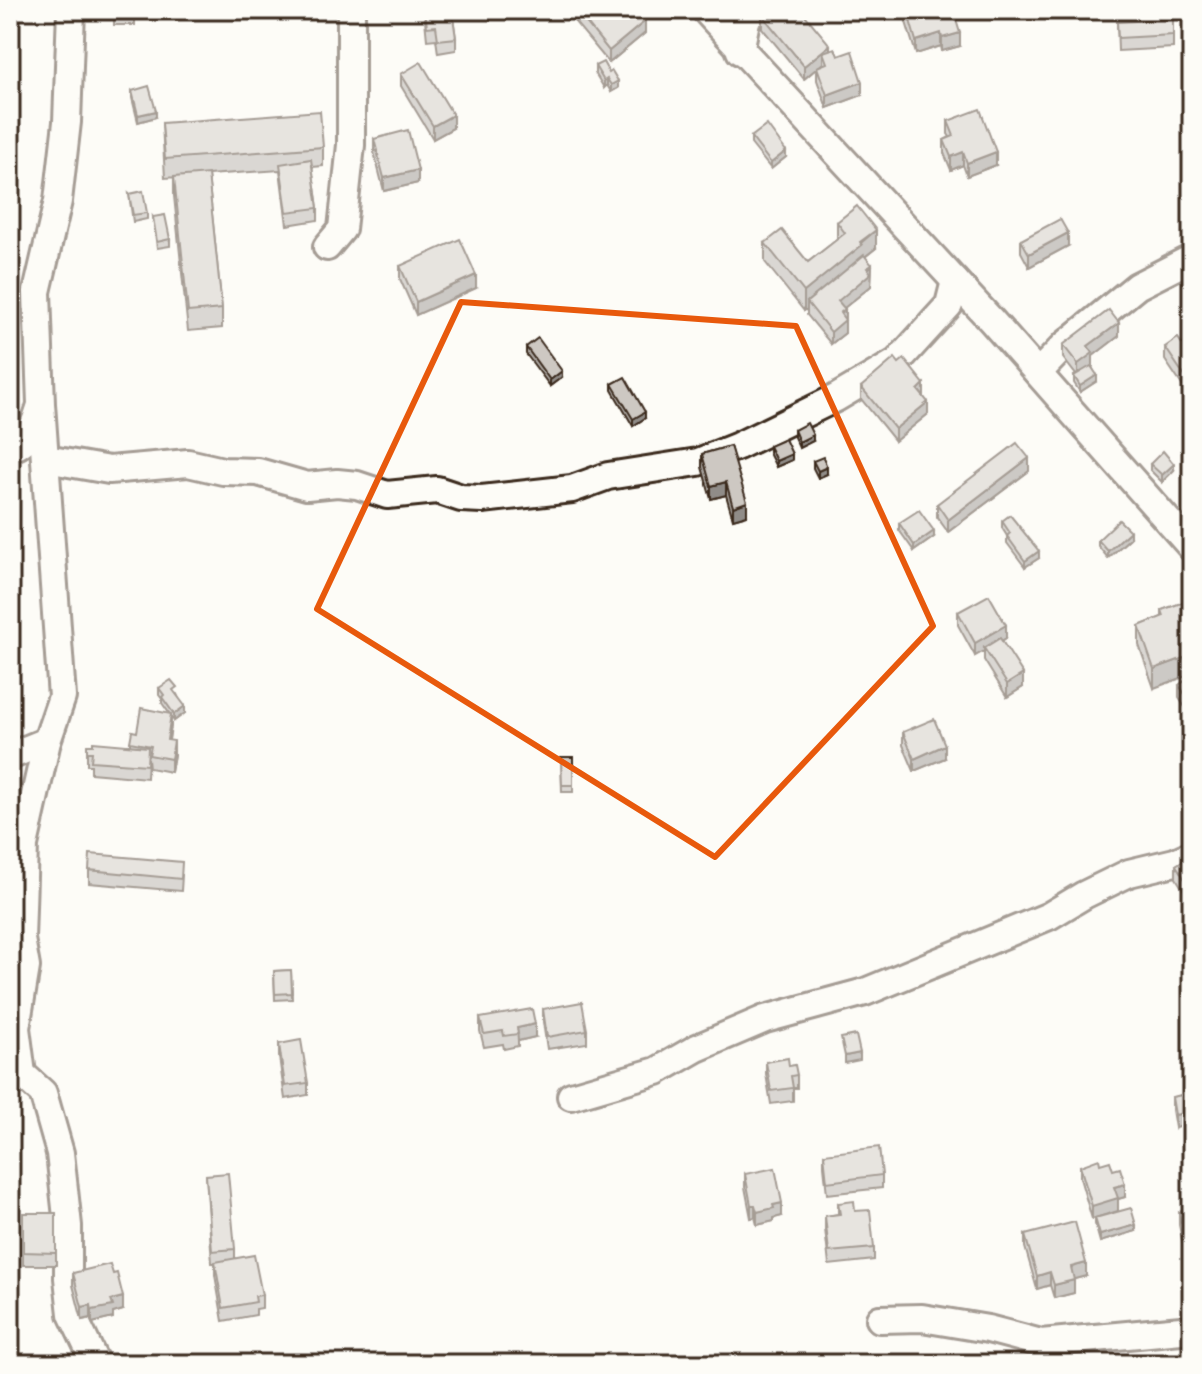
<svg xmlns="http://www.w3.org/2000/svg" width="1202" height="1374" font-family="Delius,sans-serif">
<rect width="100%" height="100%" fill="#fdfcf7"/>
<filter id="ink" filterUnits="userSpaceOnUse"><feTurbulence type="fractalNoise" baseFrequency=".0125" numOctaves="2"/><feDisplacementMap in="SourceGraphic" scale="16" xChannelSelector="R" yChannelSelector="G"/><feConvolveMatrix kernelMatrix="1 2 1 2 8 2 1 2 1" color-interpolation-filters="sRGB"/></filter>
<g filter="url(#ink)">
<g fill="none" stroke-linecap="round" stroke-linejoin="round">
<g stroke="#3b2a1e" stroke-width="32">
<g id="street">
<polyline points="71,10 67,122 58,201 37,292 41,404 62,697 47,741 24,845 21,939 26,967 16,1028 22,1074 43,1093 60,1153 68,1226 68,1278 72,1314 96,1364"/>
<polyline points="705,10 991,320 1192,548"/>
<polyline points="740,51 747,16 758,10"/>
<polyline points="327,247 342,229 351,145 351,10"/>
<polyline points="1038,373 1065,345 1137,286 1192,258"/>
<path d="M10 448C29 444 35 424 40 408"/>
<polyline points="46,459 109,470 188,463 223,471 258,472 307,486 337,483 357,485 387,495 437,490 461,498 482,499 572,489 608,476 698,462 738,446 836,398 897,362 949,305 955,281"/>
<polyline points="10,756 47,741"/>
<polyline points="571,1096 657,1071 697,1048 765,1019 865,992 1049,916 1084,895 1129,873 1175,862 1192,854"/>
<polyline points="880,1319 922,1318 988,1329 1041,1343 1192,1329"/>
</g>
</g>
<use href="#street" stroke="#fdfcf7" stroke-width="26"/>
</g>
<g fill="#b0aca7" stroke="#3b2a1e" stroke-width="2">
<polygon points="114,10 135,18 135,25 114,25"/>
<rect x="260" y="10" width="30" height="5"/>
<polygon points="424,10 452,10 456,38 456,50 438,53 436,39 427,40"/>
<polygon points="574,10 641,10 645,33 609,63 574,21"/>
<polygon points="906,10 960,46 942,51 941,46 916,54 906,22"/>
<polygon points="762,15 830,49 838,56 862,95 827,108 817,80 817,68 804,79 762,28"/>
<polygon points="1173,19 1173,48 1118,51 1117,22"/>
<polygon points="595,66 618,88 611,92 607,85 604,88 595,73"/>
<polygon points="401,74 453,128 433,139 401,86"/>
<polygon points="132,91 156,117 138,122 132,98"/>
<polygon points="948,121 996,165 967,176 963,165 951,170 944,153 944,140 950,137 948,134"/>
<polygon points="162,123 323,147 323,166 312,167 318,208 318,220 287,225 280,170 208,175 222,309 222,328 188,331 174,196 174,177 176,177 165,178"/>
<polygon points="751,137 786,157 771,169 751,144"/>
<polygon points="374,139 418,183 384,191 374,152"/>
<polygon points="129,194 147,213 147,219 133,222"/>
<polygon points="153,217 170,239 170,246 157,248"/>
<polygon points="837,222 876,248 865,257 872,265 871,286 844,308 845,333 831,344 807,315 807,309 804,311 765,262 765,243 808,262 837,240"/>
<polygon points="1021,240 1068,246 1029,267 1021,252"/>
<polygon points="400,266 476,288 416,315 400,279"/>
<polygon points="10,325 20,338 18,360 10,359"/>
<polygon points="1119,336 1093,356 1092,366 1097,381 1080,392 1074,383 1074,376 1076,375 1063,358 1063,345"/>
<polygon points="1192,337 1192,400 1165,360 1165,347 1182,344"/>
<polygon points="526,347 562,377 550,386 526,354"/>
<polygon points="612,384 645,418 633,426 612,390"/>
<polygon points="861,387 924,397 928,414 895,441 861,399"/>
<polygon points="794,430 813,441 799,448 794,437"/>
<polygon points="730,446 747,515 733,519 726,495 711,499 702,467 702,454"/>
<polygon points="769,446 792,460 776,467 769,453"/>
<polygon points="813,461 827,474 818,478 813,468"/>
<polygon points="1150,464 1174,470 1162,482 1150,470"/>
<polygon points="1029,471 948,532 937,517 937,504"/>
<polygon points="1002,521 1039,558 1025,567 1007,543 1007,536 1002,528"/>
<polygon points="899,523 934,537 914,551 899,530"/>
<polygon points="1130,538 1108,558 1098,546 1098,540"/>
<polygon points="1192,599 1154,688 1139,645 1139,626 1162,617 1162,610"/>
<polygon points="958,612 1006,638 1002,641 1023,687 1007,697 984,660 984,651 975,656 958,625"/>
<polygon points="1192,676 1192,718 1179,698 1179,685"/>
<polygon points="159,688 177,694 185,713 174,721 171,717 169,740 174,754 171,772 149,768 148,758 147,778 91,773 91,765 87,765 87,745 130,745 130,742 137,732 169,713 162,703 162,699 159,695"/>
<polygon points="903,732 945,758 914,771 903,745"/>
<polygon points="561,757 573,757 573,792 562,792"/>
<polygon points="1192,855 1192,904 1176,878 1176,865"/>
<polygon points="89,870 182,875 181,891 89,883"/>
<polygon points="291,970 292,999 275,1000 274,971"/>
<polygon points="543,1009 587,1030 587,1043 547,1049 543,1022"/>
<polygon points="480,1018 535,1037 518,1041 518,1046 504,1049 503,1044 484,1047 480,1031"/>
<polygon points="279,1044 308,1083 308,1095 285,1099 279,1057"/>
<polygon points="766,1062 789,1066 797,1075 797,1088 793,1088 793,1101 771,1104 766,1074"/>
<polygon points="1192,1093 1175,1128 1172,1110 1172,1097"/>
<polygon points="824,1154 882,1175 882,1188 827,1194 824,1166"/>
<polygon points="1100,1164 1113,1170 1125,1197 1118,1199 1118,1211 1136,1231 1100,1242 1095,1224 1095,1218 1092,1219 1080,1178 1080,1166"/>
<polygon points="745,1174 782,1216 774,1218 774,1221 757,1225 755,1217 751,1218 745,1187"/>
<polygon points="206,1175 235,1249 235,1258 262,1295 262,1308 256,1309 256,1315 223,1321 215,1275 215,1263 212,1263"/>
<polygon points="838,1203 855,1211 874,1248 874,1260 829,1265 825,1229 825,1216 838,1214"/>
<polygon points="1192,1209 1192,1263 1187,1264 1179,1225 1179,1212"/>
<rect x="23" y="1213" width="33" height="52"/>
<polygon points="1025,1235 1086,1276 1074,1279 1074,1293 1054,1298 1050,1285 1037,1289 1025,1247"/>
<polygon points="73,1273 123,1310 113,1313 113,1318 92,1323 91,1318 82,1320 73,1285"/>
</g>
<g fill="#908c88" stroke="#3b2a1e" stroke-width="2">
<polygon points="645,21 645,33 609,63 609,51"/>
<polygon points="941,33 941,46 916,54 916,41"/>
<polygon points="960,33 960,46 942,51 942,38"/>
<polygon points="830,45 830,57 823,52 823,63 804,79 804,66"/>
<polygon points="607,79 607,85 604,88 604,81"/>
<polygon points="618,81 618,88 611,92 611,85"/>
<polygon points="862,82 862,95 827,108 827,95"/>
<polygon points="156,111 156,117 138,122 138,115"/>
<polygon points="453,115 453,128 433,139 433,126"/>
<polygon points="786,151 786,157 771,169 771,163"/>
<polygon points="963,152 963,165 951,170 951,157"/>
<polygon points="996,152 996,165 967,176 967,163"/>
<polygon points="418,170 418,183 384,191 384,178"/>
<polygon points="876,230 876,248 807,302 807,309 804,311 804,292"/>
<polygon points="1068,233 1068,246 1029,267 1029,254"/>
<polygon points="872,265 871,286 838,313 838,301"/>
<polygon points="476,275 476,288 416,315 416,302"/>
<polygon points="845,309 845,333 831,344 831,332 840,313"/>
<polygon points="1119,323 1119,336 1093,356 1093,366 1078,377 1078,364 1088,346"/>
<polygon points="562,371 562,377 550,386 550,380"/>
<polygon points="1097,375 1097,381 1080,392 1080,386"/>
<polygon points="924,384 924,397 918,390"/>
<polygon points="928,402 928,414 895,441 895,429"/>
<polygon points="645,412 645,418 633,426 633,419"/>
<polygon points="813,435 813,441 799,448 799,442"/>
<polygon points="792,454 792,460 776,467 776,461"/>
<polygon points="1029,458 1029,471 948,532 948,520"/>
<polygon points="1174,464 1174,470 1162,482 1162,475"/>
<polygon points="827,467 827,474 818,478 818,471"/>
<polygon points="726,482 726,495 711,499 711,486"/>
<polygon points="747,502 747,515 733,519 733,507"/>
<polygon points="934,531 934,537 914,551 914,545"/>
<polygon points="1130,531 1130,538 1108,558 1108,551"/>
<polygon points="1039,551 1039,558 1025,567 1025,561"/>
<polygon points="1006,625 1006,638 986,650 984,648 984,651 975,656 975,643"/>
<polygon points="1192,655 1192,674 1154,688 1154,669"/>
<polygon points="1023,674 1023,687 1007,697 1007,684"/>
<polygon points="185,706 185,713 174,721 174,714"/>
<polygon points="171,714 171,727 167,752 167,740"/>
<polygon points="174,741 174,754 171,772 171,759"/>
<polygon points="945,745 945,758 914,771 914,759"/>
<polygon points="535,1024 535,1037 518,1041 517,1028"/>
<polygon points="860,1053 860,1060 845,1063 845,1056"/>
<polygon points="1192,1111 1192,1124 1175,1128 1175,1115"/>
<polygon points="1125,1184 1125,1197 1118,1199 1118,1211 1092,1219 1092,1206 1114,1187"/>
<polygon points="782,1203 782,1216 774,1218 774,1221 757,1225 757,1212 773,1205"/>
<polygon points="751,1205 755,1205 755,1217 751,1218"/>
<polygon points="1136,1225 1136,1231 1100,1242 1100,1235"/>
<polygon points="1086,1263 1086,1276 1071,1280 1071,1267"/>
<polygon points="1050,1272 1050,1285 1037,1289 1037,1276"/>
<polygon points="1074,1280 1074,1293 1054,1298 1054,1285"/>
<polygon points="123,1297 123,1310 113,1313 113,1318 92,1323 92,1310 111,1300"/>
<polygon points="91,1305 91,1318 82,1320 82,1307"/>
</g>
<g fill="#cdc8c2" stroke="#3b2a1e" stroke-width="2">
<polygon points="114,10 135,10 135,18 114,19"/>
<polygon points="425,10 452,10 456,38 438,40 436,26 427,27"/>
<polygon points="576,10 638,10 637,11 645,21 609,51"/>
<polygon points="768,10 801,10 830,45 804,66 762,15"/>
<polygon points="907,10 953,10 960,33 942,38 941,33 916,41"/>
<polygon points="1173,19 1173,35 1118,38 1117,22"/>
<polygon points="835,48 838,56 852,51 862,82 827,95 817,67 827,63 823,52"/>
<polygon points="421,62 453,115 433,126 401,74"/>
<polygon points="603,62 609,73 612,71 618,81 611,85 607,79 604,81 595,66"/>
<polygon points="149,86 156,111 138,115 132,91"/>
<polygon points="980,109 996,152 967,163 963,152 951,157 944,140 954,136 948,121"/>
<polygon points="320,111 323,147 165,159 162,123"/>
<polygon points="767,125 786,151 771,163 751,137"/>
<polygon points="408,130 418,170 384,178 374,139"/>
<polygon points="311,159 318,208 287,212 280,164"/>
<polygon points="208,174 222,309 188,312 174,177"/>
<polygon points="143,191 147,213 133,215 129,194"/>
<polygon points="857,206 876,230 860,242 862,245 804,292 765,243 782,230 808,262 845,233 837,222"/>
<polygon points="165,215 170,239 157,242 153,217"/>
<polygon points="1060,219 1068,233 1029,254 1021,240"/>
<polygon points="460,239 476,275 416,302 400,266"/>
<polygon points="864,255 872,265 867,268 871,273 838,301 845,309 840,313 845,320 831,332 807,302"/>
<polygon points="1109,310 1119,323 1088,346 1093,353 1078,364 1063,345"/>
<polygon points="10,325 20,325 18,347 10,346"/>
<polygon points="1192,337 1192,387 1165,347 1178,338 1182,344"/>
<polygon points="538,338 562,371 550,380 526,347"/>
<polygon points="895,358 899,363 904,359 924,384 918,390 928,402 895,429 861,387"/>
<polygon points="1091,366 1097,375 1080,386 1074,376"/>
<polygon points="625,377 645,412 633,419 612,384"/>
<polygon points="807,423 813,435 799,442 794,430"/>
<polygon points="785,439 792,454 776,461 769,446"/>
<polygon points="1017,443 1029,458 948,520 937,504"/>
<polygon points="730,446 747,502 733,507 726,482 711,486 702,454"/>
<polygon points="1163,451 1174,464 1162,475 1150,464"/>
<polygon points="823,457 827,467 818,471 813,461"/>
<polygon points="919,510 934,531 914,545 899,523"/>
<polygon points="1010,515 1039,551 1025,561 1007,536 1010,533 1002,521"/>
<polygon points="1119,520 1130,531 1108,551 1098,540"/>
<polygon points="989,595 1006,625 975,643 958,612"/>
<polygon points="1192,599 1192,655 1154,669 1139,626 1164,616 1162,610"/>
<polygon points="1000,638 1023,674 1007,684 984,648"/>
<polygon points="1192,676 1192,705 1179,685"/>
<polygon points="171,680 177,687 173,690 185,706 174,714 162,697 164,695 159,688"/>
<polygon points="141,708 171,714 167,740 174,741 171,759 149,755 151,746 130,742 132,731 137,732"/>
<polygon points="934,719 945,745 914,759 903,732"/>
<polygon points="93,742 148,747 147,765 91,761 92,752 87,752 87,745 93,745"/>
<polygon points="561,757 573,757 573,785 562,785"/>
<polygon points="90,854 182,862 181,879 89,870"/>
<polygon points="1192,855 1192,891 1176,865"/>
<polygon points="291,970 292,993 275,994 274,971"/>
<polygon points="582,1002 587,1030 547,1037 543,1009"/>
<polygon points="532,1009 535,1024 517,1028 518,1034 504,1036 503,1031 484,1034 480,1018"/>
<polygon points="856,1035 860,1053 845,1056 841,1038"/>
<polygon points="301,1040 308,1083 285,1086 279,1044"/>
<polygon points="788,1058 789,1066 795,1065 797,1075 791,1076 793,1088 771,1091 766,1062"/>
<polygon points="1192,1093 1192,1111 1175,1115 1172,1097"/>
<polygon points="879,1147 882,1175 827,1182 824,1154"/>
<polygon points="1099,1159 1100,1164 1110,1161 1113,1170 1120,1168 1125,1184 1114,1187 1118,1198 1092,1206 1080,1166"/>
<polygon points="775,1168 782,1203 773,1205 774,1208 757,1212 755,1205 751,1205 745,1174"/>
<polygon points="228,1173 235,1249 212,1251 206,1175"/>
<polygon points="854,1201 855,1211 870,1210 874,1248 829,1252 825,1216 840,1214 838,1203"/>
<polygon points="1131,1208 1136,1225 1100,1235 1095,1218"/>
<polygon points="1192,1209 1192,1250 1187,1251 1179,1212"/>
<polygon points="23,1213 56,1213 56,1253 23,1252"/>
<polygon points="1075,1222 1086,1263 1071,1267 1074,1280 1054,1285 1050,1272 1037,1276 1025,1235"/>
<polygon points="254,1255 262,1295 255,1296 256,1302 223,1308 215,1262"/>
<polygon points="110,1264 113,1274 117,1273 123,1297 111,1300 113,1306 92,1310 91,1305 82,1307 73,1273"/>
</g>
</g>
<path d="M0 0H1202V1374H0ZM461 302 796 326 933 626 715 857 317 609Z" fill="#fdfcf7" fill-opacity=".55" fill-rule="evenodd"/>
<path fill="none" stroke="#e8590c" stroke-width="6" stroke-linejoin="round" d="M461 302 796 326 933 626 715 857 317 609Z"/>
<rect width="1202" height="1374" fill="none" stroke="#fdfcf7" stroke-width="40"/>
<rect x="20" y="20" width="1162" height="1334" fill="none" stroke="#3b2a1e" stroke-width="3" filter="url(#ink)"/>
</svg>
